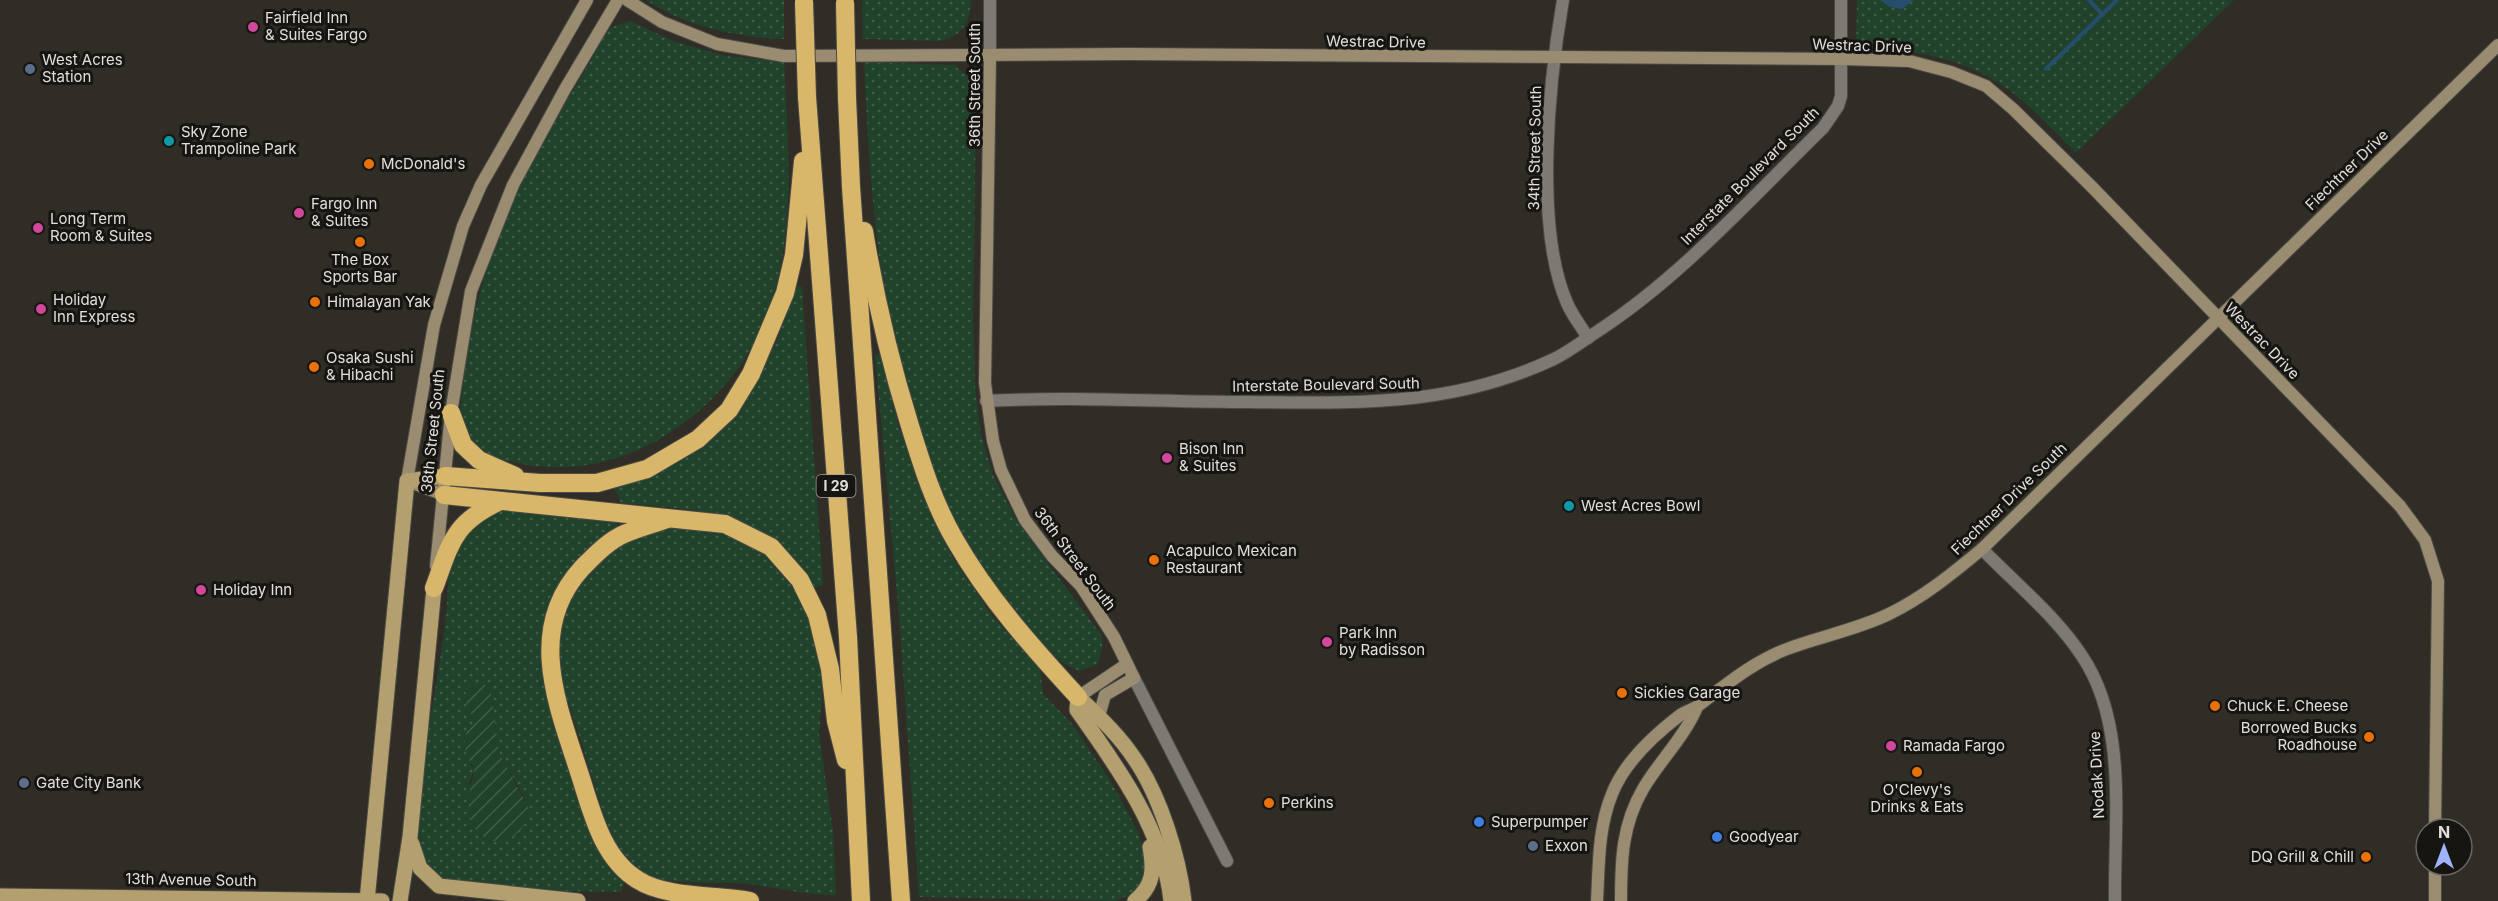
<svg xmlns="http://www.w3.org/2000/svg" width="2498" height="901" font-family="Inter,sans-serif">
<defs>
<pattern id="grass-dots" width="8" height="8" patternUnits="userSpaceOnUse" patternTransform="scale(1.5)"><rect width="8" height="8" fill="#20422b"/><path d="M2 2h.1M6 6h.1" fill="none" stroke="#405d49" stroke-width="1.8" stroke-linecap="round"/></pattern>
<pattern id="garden-furrows" width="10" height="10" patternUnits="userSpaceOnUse" patternTransform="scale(1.5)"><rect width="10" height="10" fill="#20422b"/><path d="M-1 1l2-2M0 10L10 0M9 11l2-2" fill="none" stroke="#405d49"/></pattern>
<pattern id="water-ripples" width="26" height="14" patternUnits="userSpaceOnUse" patternTransform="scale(1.5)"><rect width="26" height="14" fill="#264e6c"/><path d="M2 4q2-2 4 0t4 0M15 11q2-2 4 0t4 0" fill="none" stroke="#456780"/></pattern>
</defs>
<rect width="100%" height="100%" fill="#302d27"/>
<g fill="url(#grass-dots)" fill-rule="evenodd">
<path d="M646 0H784V39C736 37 687 27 646 0Z"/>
<path d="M862 0H971C970 22 963 36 940 41L863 39Z"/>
<path d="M1857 0H2234L2076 153C2054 131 2033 108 2009 90 1964 57 1909 49 1856 46Z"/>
<path d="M630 21 676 42 726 56 784 62C788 149 798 239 764 322 725 415 620 486 518 463 497 459 473 451 465 429 457 409 463 389 465 369 475 299 495 229 529 166 549 131 569 97 590 62 596 52 602 37 610 29 615 25 625 23 630 21Z"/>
<path d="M864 62 954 65 974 82 976 106 973 312 975 387 981 434 993 475 1018 523 1102 636V650L1097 664 1080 671C1044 657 1021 626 999 595 889 443 872 245 864 62Z"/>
<path d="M793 286 802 287 823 585 815 588C807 577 800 563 790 554 744 508 682 509 621 503L614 487 648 476 752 387 778 339Z"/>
<polygon points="882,353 898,424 925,499 951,555 993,617 1040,668 1043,694 1073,725 1113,785 1138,832 1147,861 1146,874 1137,891 1116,901 919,897 899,615 875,356"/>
<path d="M513 508 615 518 618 528 586 551 562 581 542 659 543 679 573 773 625 880 621 892 564 891 447 881C431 873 425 865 419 849 417 774 435 700 445 626 449 598 445 560 463 536 476 518 492 512 513 508ZM491 693 499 752 527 802 469 784 474 769 469 762 464 738 475 722 465 700Z"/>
<path d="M688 527 720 532 750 544 776 563 797 593 811 621 823 686 819 734 833 831 836 895C806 895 778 888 749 884 683 877 644 900 607 827 597 792 586 757 575 722 570 705 562 688 559 670 547 611 595 545 652 530 663 527 677 528 688 527Z"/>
</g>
<path fill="url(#garden-furrows)" d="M474 683 485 685 491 693 499 752 529 809C524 848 478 853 470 816 466 799 472 785 474 769 464 755 459 734 475 722L465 700 466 690Z"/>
<polygon fill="url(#water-ripples)" points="1880,0 1914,0 1902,9 1890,7"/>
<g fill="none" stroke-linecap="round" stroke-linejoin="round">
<g stroke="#264e6c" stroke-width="4">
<polyline points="2089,0 2102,14"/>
<polyline points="2046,69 2117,0"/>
</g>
<g stroke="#4c4a45" stroke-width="14">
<g id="street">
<polyline points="990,0 990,56"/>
<path d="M1563 0C1549 81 1534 227 1567 303 1572 315 1581 326 1588 338"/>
<path d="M986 401C1074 396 1161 402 1248 402 1358 403 1452 407 1554 359 1570 351 1584 340 1598 331 1682 276 1751 198 1823 128L1838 106 1841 96V0"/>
<path d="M1982 549C2015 583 2056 616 2082 656 2128 724 2114 822 2115 901"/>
<polyline points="1134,678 1227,861"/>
</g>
</g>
<g stroke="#4c4a45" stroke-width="14">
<g id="secondary">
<polyline points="627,0 662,22 717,44 784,56 1129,54 1842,59 1909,61 1951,72 1986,86 2013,109 2092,187 2400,506 2425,540 2438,581 2435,829"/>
<polyline points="990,56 985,383 993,441 1001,470 1025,520 1052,556 1081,586 1114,637 1134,678 1105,695 1099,716"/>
<polyline points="444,495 407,481 434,325 463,226 481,185 587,0"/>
<polyline points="436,566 451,413 471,291 513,185 565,89 618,0"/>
<polyline points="1078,697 1127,664"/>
<path d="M1597 901C1599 865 1598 828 1612 794 1624 763 1653 736 1679 716 1685 711 1693 710 1699 705 1727 684 1753 662 1787 649 1821 636 1856 630 1889 614 1924 597 1953 573 1982 549L2498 45"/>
<path d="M1621 901C1621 860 1622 825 1643 789 1660 760 1684 738 1697 707"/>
<polyline points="2435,901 2435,865"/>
</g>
</g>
<g stroke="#4c4a45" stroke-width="17">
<g id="primary">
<path d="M1078 697C1098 715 1119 735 1134 758 1160 795 1179 857 1184 901"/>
<path d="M1078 697 1077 710C1117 766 1164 831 1171 901"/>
<polyline points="412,844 420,868 439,886 578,901"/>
<polyline points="0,896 382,901"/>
<polyline points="367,901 407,481 445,476"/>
<polyline points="400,901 410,837 434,588"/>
<path d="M1135 901C1154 885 1154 870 1150 847"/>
</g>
</g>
<g stroke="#4c4a45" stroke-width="20">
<g id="highway">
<polyline points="807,97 848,637 861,901"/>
<polyline points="847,98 851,187 901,901"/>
<path d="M864 231C875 297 890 362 910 426 922 465 934 504 955 540 988 598 1033 648 1078 697"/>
<polyline points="451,413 463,445 479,460 515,476"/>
<polyline points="445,476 540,483 597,483 647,469 698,439 729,410 751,374 785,293 794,255 803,161"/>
<polyline points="444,495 725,524 771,547 800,580 817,615 830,669 836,721 846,760"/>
<path d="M667 519C653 524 638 528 624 534 608 541 594 556 582 568 525 630 558 706 580 775 592 812 602 858 638 880 666 898 717 895 750 901"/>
<path d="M434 588C451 542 453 523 500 501"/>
</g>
</g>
<use href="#street" stroke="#7d7a73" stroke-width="12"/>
<use href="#secondary" stroke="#998c70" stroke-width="12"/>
<use href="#primary" stroke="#b49f6e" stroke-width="15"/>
<use href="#highway" stroke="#d9b76a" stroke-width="18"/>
<g stroke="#4c4a45" stroke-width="20" stroke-linecap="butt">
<g id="highway-bridge">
<polyline points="804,2 807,97"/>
<polyline points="845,3 847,98"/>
</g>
</g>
<use href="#highway-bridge" stroke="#d9b76a" stroke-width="18"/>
</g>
<g fill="#d1479c" stroke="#161512" stroke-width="2">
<circle cx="253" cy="27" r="6"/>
<circle cx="299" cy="213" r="6"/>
<circle cx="38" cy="228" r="6"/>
<circle cx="41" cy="309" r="6"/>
<circle cx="1167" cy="458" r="6"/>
<circle cx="201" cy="590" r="6"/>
<circle cx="1327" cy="642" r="6"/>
<circle cx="1891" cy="746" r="6"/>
</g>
<g fill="#5c6f8a" stroke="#161512" stroke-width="2">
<circle cx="30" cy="69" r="6"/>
<circle cx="24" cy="783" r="6"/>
<circle cx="1533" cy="846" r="6"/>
</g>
<g fill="#0f9aa8" stroke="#161512" stroke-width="2">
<circle cx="169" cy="141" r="6"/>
<circle cx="1569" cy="506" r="6"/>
</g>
<g fill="#e8710a" stroke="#161512" stroke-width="2">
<circle cx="369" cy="164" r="6"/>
<circle cx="360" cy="242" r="6"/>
<circle cx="315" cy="302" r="6"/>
<circle cx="314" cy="367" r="6"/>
<circle cx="1154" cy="560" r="6"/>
<circle cx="1622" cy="693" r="6"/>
<circle cx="2215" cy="706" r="6"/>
<circle cx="2369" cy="737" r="6"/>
<circle cx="1917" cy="772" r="6"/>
<circle cx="1269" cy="803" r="6"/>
<circle cx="2366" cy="857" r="6"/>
</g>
<g fill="#3f7fe0" stroke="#161512" stroke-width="2">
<circle cx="1479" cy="822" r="6"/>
<circle cx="1717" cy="837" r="6"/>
</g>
<g text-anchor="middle" stroke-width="6" stroke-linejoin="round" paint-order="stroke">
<rect fill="#161512" stroke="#a4a29f" stroke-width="1.5" x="816.5" y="475" width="39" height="22" rx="4.5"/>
<g font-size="14" font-weight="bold" fill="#e1dfdb">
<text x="836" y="491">I 29</text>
</g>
<g font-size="15" fill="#e1dfdb" stroke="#161512" text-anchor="start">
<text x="265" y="23">Fairfield Inn<tspan x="265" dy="17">&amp; Suites Fargo</tspan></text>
<text x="42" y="65">West Acres<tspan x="42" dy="17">Station</tspan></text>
<text x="181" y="137">Sky Zone<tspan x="181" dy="17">Trampoline Park</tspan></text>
<text x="381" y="169">McDonald's</text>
<text x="311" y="209">Fargo Inn<tspan x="311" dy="17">&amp; Suites</tspan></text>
<text x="50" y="224">Long Term<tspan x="50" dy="17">Room &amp; Suites</tspan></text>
<text x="360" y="265" text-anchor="middle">The Box<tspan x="360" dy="17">Sports Bar</tspan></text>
<text x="53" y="305">Holiday<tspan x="53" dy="17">Inn Express</tspan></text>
<text x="327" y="307">Himalayan Yak</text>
<text x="326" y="363">Osaka Sushi<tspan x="326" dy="17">&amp; Hibachi</tspan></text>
<text x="1179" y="454">Bison Inn<tspan x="1179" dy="17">&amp; Suites</tspan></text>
<text x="1581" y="511">West Acres Bowl</text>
<text x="1166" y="556">Acapulco Mexican<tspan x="1166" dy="17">Restaurant</tspan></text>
<text x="213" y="595">Holiday Inn</text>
<text x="1339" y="638">Park Inn<tspan x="1339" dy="17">by Radisson</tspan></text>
<text x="1634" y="698">Sickies Garage</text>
<text x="2227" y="711">Chuck E. Cheese</text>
<text x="2357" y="733" text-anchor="end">Borrowed Bucks<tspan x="2357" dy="17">Roadhouse</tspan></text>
<text x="1903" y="751">Ramada Fargo</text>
<text x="36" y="788">Gate City Bank</text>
<text x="1917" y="795" text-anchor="middle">O'Clevy's<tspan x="1917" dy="17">Drinks &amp; Eats</tspan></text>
<text x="1281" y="808">Perkins</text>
<text x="1491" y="827">Superpumper</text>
<text x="1729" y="842">Goodyear</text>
<text x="1545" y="851">Exxon</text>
<text x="2354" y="862" text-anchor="end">DQ Grill &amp; Chill</text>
</g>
<g font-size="15" fill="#e1dfdb" stroke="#161512">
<text transform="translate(1376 42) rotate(1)" y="5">Westrac Drive</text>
<text transform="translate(1862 46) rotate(2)" y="5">Westrac Drive</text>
<text transform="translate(975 85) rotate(-90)" y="5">36th Street South</text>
<text transform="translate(1535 148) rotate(-89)" y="5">34th Street South</text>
<text transform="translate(2347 170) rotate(-44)" y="5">Fiechtner Drive</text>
<text transform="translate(1750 176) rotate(-45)" y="5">Interstate Boulevard South</text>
<text transform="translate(2262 341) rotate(46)" y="5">Westrac Drive</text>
<text transform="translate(1326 385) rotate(-1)" y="5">Interstate Boulevard South</text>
<text transform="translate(433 431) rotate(-84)" y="5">38th Street South</text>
<text transform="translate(2009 499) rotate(-44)" y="5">Fiechtner Drive South</text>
<text transform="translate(1075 559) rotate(53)" y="5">36th Street South</text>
<text transform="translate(2097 775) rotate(-93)" y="5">Nodak Drive</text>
<text transform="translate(191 880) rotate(1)" y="5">13th Avenue South</text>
</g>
</g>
<g transform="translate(2444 847)"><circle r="28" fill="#161512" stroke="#676662" stroke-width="1.5"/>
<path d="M0-4.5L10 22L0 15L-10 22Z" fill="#a0b3fd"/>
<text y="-9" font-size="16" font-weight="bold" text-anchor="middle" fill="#e1dfdb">N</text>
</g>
</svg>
